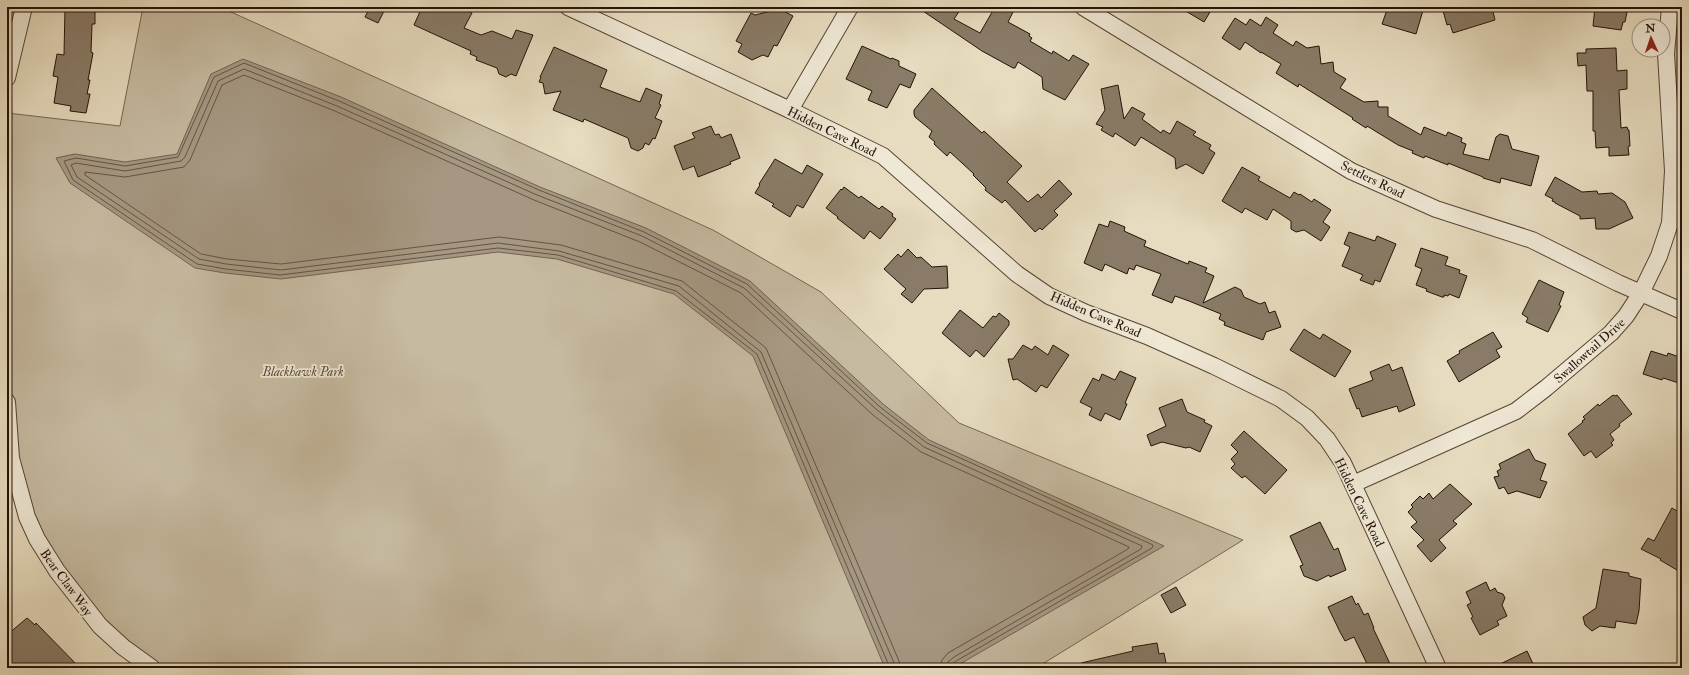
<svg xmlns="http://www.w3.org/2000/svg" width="1689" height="675" font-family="'IM FELL Double Pica',serif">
<rect width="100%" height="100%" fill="#e7dcbf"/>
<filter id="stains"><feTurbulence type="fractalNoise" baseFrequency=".005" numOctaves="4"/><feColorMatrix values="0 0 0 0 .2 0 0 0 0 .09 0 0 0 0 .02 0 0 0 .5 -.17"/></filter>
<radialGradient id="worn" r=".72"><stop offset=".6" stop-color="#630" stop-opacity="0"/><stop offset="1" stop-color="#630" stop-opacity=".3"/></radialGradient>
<g fill="#c6baa0" stroke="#756654">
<polygon points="143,7 220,7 713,230 821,292 959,423 1243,540 1036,668 152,668 100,626 27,517 7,402 7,113 120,126"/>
<polygon points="1670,7 1682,7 1682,101 1669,100"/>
</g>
<polygon fill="#a59781" stroke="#716251" points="243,59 341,97 540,187 646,228 750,281 883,404 929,440 1164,546 953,668 885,668 753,356 674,294 557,259 498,252 281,279 225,273 195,268 70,183 56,158 75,154 125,162 177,154 211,74"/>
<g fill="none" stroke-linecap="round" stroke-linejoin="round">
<g stroke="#645444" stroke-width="1">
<polyline points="890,668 757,354 676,291 558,255 498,248 280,275 226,269 197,264 73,180 64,161 76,158 125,166 178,157 214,77 244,63 339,101 539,190 644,232 747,284 880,407 927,443 1153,545 1152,548 956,661 952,664 951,668"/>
<polyline points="895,668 894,663 761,352 679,286 559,251 498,243 281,270 226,264 199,259 77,177 71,165 76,163 125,171 181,161 185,157 218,81 244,69 337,106 537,195 642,236 744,288 877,410 924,447 1142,546 1141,549 954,657 948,662 946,668"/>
<polyline points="901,668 899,661 766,348 682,281 561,245 499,237 281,264 227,259 201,254 85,175 85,172 125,177 184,167 190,160 222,85 244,75 335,111 534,200 640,242 741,293 873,415 921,452 1129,547 1128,549 948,653 942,660 940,668"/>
</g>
</g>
<g fill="#897b67" stroke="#241208">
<polygon points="65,7 95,7 95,24 92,24 91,52 93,53 88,80 90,80 87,94 90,94 86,113 70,111 71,106 54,103 58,77 53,76 57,54 64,55"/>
<polygon points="370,7 386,7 378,23 365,17"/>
<polygon points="422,7 460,7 472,13 464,28 481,35 492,31 512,39 516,30 533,35 516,76 511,74 506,77 499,74 497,68 476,60 477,57 470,54 471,51 414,25"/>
<polygon points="773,7 776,7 793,16 777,46 774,45 768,57 763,55 752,60 738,52 742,44 736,41 751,13 755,15 771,11"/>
<polygon points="917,7 962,7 954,19 980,33 995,7 1005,7 1013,12 1008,22 1030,34 1029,36 1032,38 1030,41 1052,54 1053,51 1069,61 1073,55 1089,64 1065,100 1043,89 1042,77 1018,62 1015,68 1013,68 982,51"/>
<polygon points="1179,7 1213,7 1204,22"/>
<polygon points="1388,7 1424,7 1416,34 1382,24"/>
<polygon points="1442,7 1492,7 1495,20 1453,33 1450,24 1447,25"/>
<polygon points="1595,7 1628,7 1625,22 1623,22 1621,30 1593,26"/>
<polygon points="1266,17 1278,25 1273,33 1293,46 1296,41 1307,48 1319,46 1321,64 1333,62 1334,72 1346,79 1340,88 1364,102 1378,101 1378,107 1388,107 1388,116 1421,135 1424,127 1446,136 1448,132 1462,138 1461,142 1466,144 1463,154 1489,160 1496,137 1500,134 1508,136 1512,149 1539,156 1531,186 1501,178 1500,183 1483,178 1483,177 1448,163 1448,165 1425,156 1424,158 1412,153 1413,151 1398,145 1367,126 1366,128 1352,119 1353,118 1299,84 1298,87 1276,73 1281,64 1261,52 1261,53 1245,42 1240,50 1222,38 1235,18 1246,25 1250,19 1261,26"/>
<polygon points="862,46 891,59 892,58 899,61 899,66 916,74 910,88 900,84 887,108 868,100 872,91 846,79"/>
<polygon points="554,47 607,70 600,87 640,102 646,88 662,95 659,104 661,105 655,118 662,121 655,139 653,138 649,145 645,143 643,148 638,151 631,148 628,138 584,119 583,122 553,110 561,91 545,94 543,83 539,82 541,77 540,77"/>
<polygon points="1616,48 1617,71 1627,70 1627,89 1619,90 1621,128 1627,127 1628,130 1629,130 1630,146 1628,147 1629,155 1609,156 1609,147 1596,148 1595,131 1593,131 1593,91 1587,91 1586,65 1578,66 1577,53 1586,53 1586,49"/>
<polygon points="1118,85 1124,119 1132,107 1145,114 1142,119 1161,133 1163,130 1170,134 1177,121 1196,132 1193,135 1211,145 1209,149 1215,153 1203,174 1186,164 1176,169 1175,158 1141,137 1135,146 1115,133 1113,137 1101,130 1103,127 1096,124 1105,110 1101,89"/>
<polygon points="932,88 982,133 984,131 1022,166 1007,182 1028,202 1038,194 1041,198 1059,180 1072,194 1054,211 1058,215 1042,230 1040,228 1035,232 1005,200 1002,203 985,190 986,188 973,175 974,174 950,152 947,156 934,144 935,142 929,137 932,131 915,117 914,114 914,110"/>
<polygon points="711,126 715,135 719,134 721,138 731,134 740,158 730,162 731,164 698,177 694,166 683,170 674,146 695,138 692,133"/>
<polygon points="775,159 802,174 807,165 823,174 803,208 797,205 790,217 772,206 774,204 755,193 760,185 759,184"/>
<polygon points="1242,167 1260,177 1258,180 1290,198 1294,192 1299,195 1300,194 1312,202 1314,199 1331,210 1323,222 1330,227 1321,241 1304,230 1296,232 1291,229 1291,221 1273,209 1267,220 1245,208 1242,213 1222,201"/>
<polygon points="1555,177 1582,192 1597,191 1598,194 1612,193 1625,202 1633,218 1609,229 1596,229 1595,218 1580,219 1580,216 1555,203 1555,202 1552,201 1553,199 1545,195"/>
<polygon points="844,187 859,198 861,196 879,209 882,206 893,214 892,216 896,219 880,239 870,231 864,239 837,218 838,217 826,208 841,189 842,190"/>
<polygon points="1110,221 1125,227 1124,231 1146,241 1144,246 1188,264 1189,261 1207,268 1205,272 1214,276 1203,303 1235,287 1241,290 1244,297 1260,304 1265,302 1269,313 1275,311 1281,327 1266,332 1263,340 1224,325 1225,322 1219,319 1221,314 1189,301 1175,296 1172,303 1152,295 1161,274 1136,265 1134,270 1129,268 1127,274 1105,264 1102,271 1084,263 1099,224 1108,227"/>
<polygon points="1349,232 1375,241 1377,236 1396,244 1380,282 1375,280 1373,285 1360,280 1363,275 1342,266 1350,247 1344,244"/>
<polygon points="1421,248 1448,257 1445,265 1460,270 1459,273 1467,276 1459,298 1449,294 1448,296 1444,295 1444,297 1442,297 1426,291 1427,289 1416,285 1422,269 1415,266"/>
<polygon points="908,249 917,258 921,257 932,267 947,266 948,288 924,289 912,303 901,294 906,289 884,269 898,254 901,257"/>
<polygon points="1539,280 1564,292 1559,305 1561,306 1548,332 1526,322 1528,318 1522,314"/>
<polygon points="960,310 983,328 993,316 996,317 999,313 1009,321 1009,325 984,357 976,350 970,357 942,333"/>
<polygon points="1304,329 1320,339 1323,334 1351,351 1335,377 1290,350"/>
<polygon points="1493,332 1502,347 1496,350 1500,357 1459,382 1447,361 1460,353 1459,351"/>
<polygon points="1023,345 1032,350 1035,346 1048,355 1053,345 1069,355 1047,388 1041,385 1036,392 1017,379 1013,380 1008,359 1013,359"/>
<polygon points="1651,351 1667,356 1668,353 1682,358 1682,384 1663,378 1662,380 1643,374"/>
<polygon points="1389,364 1392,371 1402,367 1415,405 1399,412 1397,406 1362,417 1359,408 1357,409 1349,389 1373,380 1370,372"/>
<polygon points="1120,371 1136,378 1125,403 1127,404 1120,420 1105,413 1101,421 1089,415 1092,408 1080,402 1093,378 1099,381 1102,374 1115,380"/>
<polygon points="1613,395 1615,396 1617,395 1632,414 1619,424 1620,426 1610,434 1614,440 1611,443 1613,445 1596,458 1591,451 1584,456 1568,434 1583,422 1582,421 1585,419 1583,417 1598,404 1599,406"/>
<polygon points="1182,399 1187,412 1205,420 1204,422 1212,426 1200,452 1189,447 1186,448 1162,442 1151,446 1147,435 1166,426 1159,408"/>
<polygon points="1244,431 1287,470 1265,494 1245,476 1242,478 1231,468 1235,464 1231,459 1238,452 1231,445"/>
<polygon points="1529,449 1535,460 1546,464 1540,480 1547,482 1540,498 1517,491 1508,494 1504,487 1499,489 1494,477 1499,476 1497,471 1501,469 1499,464"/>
<polygon points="1450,484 1472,504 1453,521 1457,524 1439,540 1446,548 1431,562 1417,546 1424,540 1411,527 1417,522 1408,512 1413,507 1411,505 1420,496 1423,499 1429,493 1433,499"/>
<polygon points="1672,508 1682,514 1682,573 1660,560 1661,559 1641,549 1648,538 1654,541"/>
<polygon points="1320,522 1334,550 1338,548 1346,570 1330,577 1329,575 1317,581 1304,576 1300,566 1303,565 1290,536"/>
<polygon points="1603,569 1629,573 1629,576 1641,579 1639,611 1636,624 1616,621 1615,628 1600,626 1592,631 1585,625 1583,617 1596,608"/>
<polygon points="1486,582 1490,591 1495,588 1497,592 1503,594 1505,598 1502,605 1507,616 1497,621 1499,625 1480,635 1471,618 1473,617 1467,605 1471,603 1466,592"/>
<polygon points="1176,587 1186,605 1171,613 1161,595"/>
<polygon points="1352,596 1356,605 1358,603 1364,615 1368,613 1374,628 1373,628 1392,668 1369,668 1354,637 1345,641 1340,632 1328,607"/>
<polygon points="27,618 35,625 36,623 80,668 7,668 7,635"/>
<polygon points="1157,643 1159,654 1164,653 1167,668 1082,668 1081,663 1133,651 1132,647"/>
<polygon points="1527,651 1535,668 1492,668"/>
</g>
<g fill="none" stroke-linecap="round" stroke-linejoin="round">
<g stroke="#554436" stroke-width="18">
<g id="street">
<polyline points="568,7 790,110 883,156 1017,274 1049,296 1086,313 1147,336 1214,366 1281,399 1307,418 1327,439 1343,463 1438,668"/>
<polyline points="1083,7 1351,171 1436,209 1532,240 1618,283 1682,311"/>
<polyline points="7,78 24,7"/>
<polyline points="790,110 850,7"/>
<polyline points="7,402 11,458 27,517 37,539 57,571 100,626 123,647 152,668"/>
<polyline points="1353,484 1516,411 1546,388 1611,333 1626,316 1641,293 1659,256 1670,223 1673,171 1666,54 1670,7"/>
</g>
</g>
<use href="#street" stroke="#efe8d5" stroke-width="16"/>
</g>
<g text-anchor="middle" stroke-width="3.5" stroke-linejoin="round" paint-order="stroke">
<g font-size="13" fill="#241208" stroke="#efe8d5">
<text transform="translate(832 131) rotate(26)" y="5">Hidden Cave Road</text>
<text transform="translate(1373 179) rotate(26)" y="5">Settlers Road</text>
<text transform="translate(1096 314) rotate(23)" y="5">Hidden Cave Road</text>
<text transform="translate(1589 350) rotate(-42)" y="5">Swallowtail Drive</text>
<text transform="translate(1360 502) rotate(64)" y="5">Hidden Cave Road</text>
<text transform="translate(67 582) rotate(54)" y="5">Bear Claw Way</text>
</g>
<g font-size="13" font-style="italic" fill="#5d4d3d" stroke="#efe8d5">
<text x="303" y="376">Blackhawk Park</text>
</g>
</g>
<rect width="1689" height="675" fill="none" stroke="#e7dcbf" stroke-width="24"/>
<rect x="8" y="8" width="1673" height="659" fill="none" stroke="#241208" stroke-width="2"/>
<rect x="12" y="12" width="1665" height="651" fill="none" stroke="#241208"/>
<g transform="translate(1651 38) rotate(357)"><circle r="19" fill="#efe8d5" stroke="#9e9283"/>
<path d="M0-3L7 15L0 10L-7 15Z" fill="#8f2418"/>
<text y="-6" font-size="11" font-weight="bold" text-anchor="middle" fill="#241208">N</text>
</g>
<rect width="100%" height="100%" filter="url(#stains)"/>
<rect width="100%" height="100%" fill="url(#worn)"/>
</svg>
